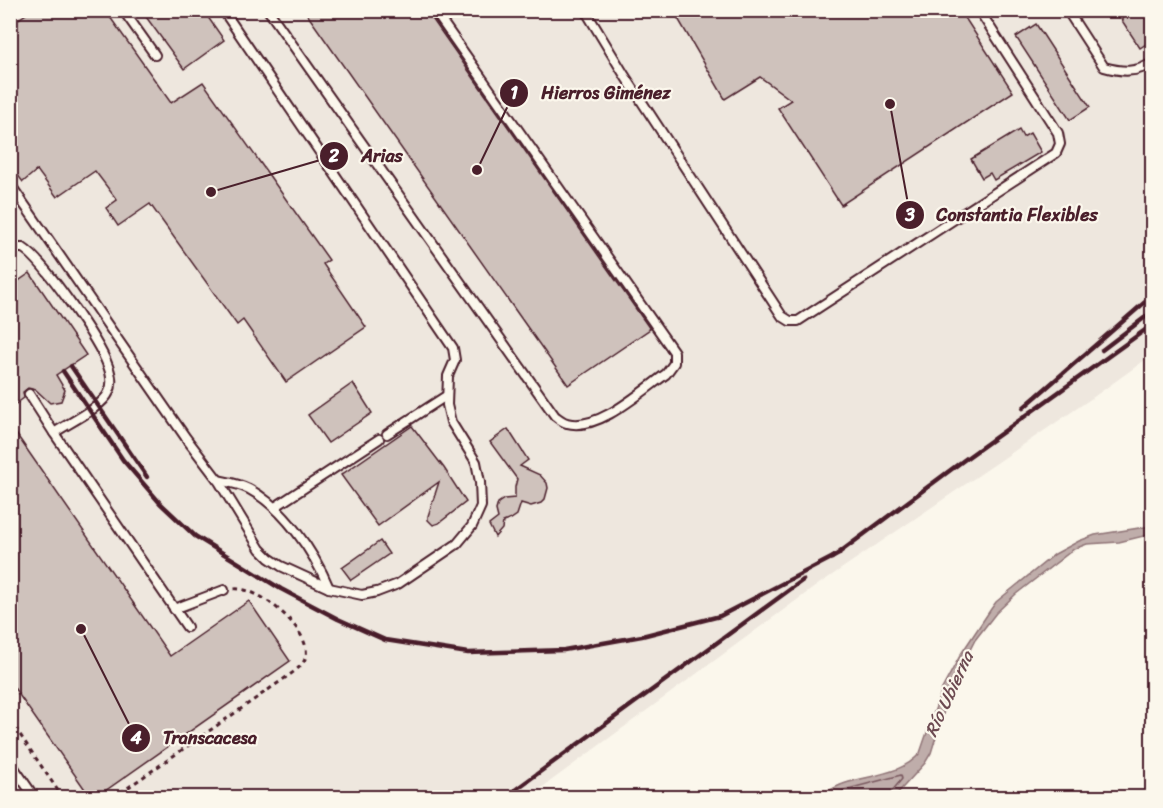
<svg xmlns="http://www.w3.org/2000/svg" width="1163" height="808" font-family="Sriracha,sans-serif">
<rect width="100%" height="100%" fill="#fbf7ec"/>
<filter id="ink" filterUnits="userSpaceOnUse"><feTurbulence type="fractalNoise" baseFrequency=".0167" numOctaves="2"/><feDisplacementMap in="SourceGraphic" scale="12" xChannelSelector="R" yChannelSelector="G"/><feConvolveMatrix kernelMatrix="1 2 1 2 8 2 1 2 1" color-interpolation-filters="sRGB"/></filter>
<g filter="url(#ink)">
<polygon fill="#eee7de" points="10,11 1152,11 1152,355 1095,396 816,586 529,797 11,797"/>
<path fill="#bfadaa" stroke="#907477" stroke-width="1.5" d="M1152 526V534L1119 542 1087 544 1074 549 1016 594 996 613 975 640 952 685 931 753 925 763 894 797H818C826 793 834 787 843 784 868 775 902 775 920 753L942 689 961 654 991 609 996 602 1055 554 1079 541 1095 535Z"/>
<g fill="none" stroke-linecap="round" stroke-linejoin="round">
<polyline stroke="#79585e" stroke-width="1.5" points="830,798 844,790 901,775 902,779 891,792 890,798"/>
</g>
<g fill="#cfc2bc" stroke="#4a1f2b" stroke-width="1.5">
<polygon points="32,10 85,10 90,17 99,10 105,10 171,103 203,82 329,260 323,264 366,327 286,382 243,320 237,325 150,204 118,226 106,208 117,200 95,171 57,197 37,170 23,182 10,165 10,25"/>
<polygon points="141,10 203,10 224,40 184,69"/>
<polygon points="304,10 426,10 650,329 568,385"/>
<polygon points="673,10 960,10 1013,92 841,205 778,108 791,100 760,77 725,99"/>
<polygon points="1115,10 1152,10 1152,40 1140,48"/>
<polygon points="1036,24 1090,107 1070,120 1016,37"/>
<polygon points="1019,130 1023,137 1030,133 1041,152 994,180 990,173 982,178 971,159"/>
<polygon points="30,273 86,355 56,375 65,390 61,401 50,403 36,390 28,388 23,392 24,398 10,408 10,287"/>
<polygon points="353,383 372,413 328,443 308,415"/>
<polygon points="10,425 170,656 249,601 290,661 95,798 91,798 10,682"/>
<polygon points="412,426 444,468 466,502 439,523 433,525 428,520 428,516 439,482 378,526 341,475"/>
<polygon points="508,429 528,460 520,466 540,475 547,483 548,488 545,499 541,503 531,506 521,503 517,515 511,519 503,522 502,529 495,537 489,525 498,518 496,510 498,503 504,499 515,498 515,487 517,479 490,442"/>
<polygon points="380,541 389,554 351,580 342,568"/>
</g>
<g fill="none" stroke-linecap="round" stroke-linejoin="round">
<g stroke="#4a1f2b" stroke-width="12">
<g id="lane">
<polyline points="123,10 155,55"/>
<path d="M268 10 555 416C558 418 562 422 567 423 598 432 642 391 666 374L674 363V352L434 10"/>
<polyline points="585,10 625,76 782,316 790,321 798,321 1056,153 1060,144 1058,133 979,10"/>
<path d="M1067 10 1104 67C1122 72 1136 73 1152 63"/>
<polyline points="10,184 186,438 218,480 260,549 269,558 281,566 329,588 362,595 377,592 398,584 457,544 472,526 481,506 480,482 476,462 451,422 447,405 448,376 455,360 453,348 223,10"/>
<path d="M10 248H23C44 261 99 341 108 366 111 374 113 384 109 392 102 408 68 423 54 433L187 627"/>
<polyline points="29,394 54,433"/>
<polyline points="387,434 446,396"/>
<path d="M218 480C228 482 240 484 249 489 284 508 314 552 329 588"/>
<polyline points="275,507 379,439"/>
<polyline points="174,609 224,590"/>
<polyline points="10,762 35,798"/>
</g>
</g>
<g stroke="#4a1f2b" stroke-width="3" stroke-dasharray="4.5 4.5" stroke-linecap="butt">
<polyline points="10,720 63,798"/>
<path d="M113 798 288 676C295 671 304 665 306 656 311 630 259 586 234 589"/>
</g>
<use href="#lane" stroke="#fbf7ec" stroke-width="8"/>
<g stroke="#4a1f2b" stroke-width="4.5">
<polyline points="10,278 14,284"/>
<polyline points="1102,350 1152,312"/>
<polyline points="71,366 147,477"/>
<polyline points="63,371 123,460 160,503 195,536 281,589 338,619 385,640 468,653 564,650 642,636 720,616 839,554"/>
<polyline points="1023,408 1152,296"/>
<polyline points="832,558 964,460 1152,325"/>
<polyline points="504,798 803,580"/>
</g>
</g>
</g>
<g text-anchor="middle" stroke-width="4.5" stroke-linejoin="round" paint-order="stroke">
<g font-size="18" font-style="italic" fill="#6d4a51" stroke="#fbf7ec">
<text transform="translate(949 694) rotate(-65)" y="6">Río Ubierna</text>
</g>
</g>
<path fill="none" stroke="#4a1f2b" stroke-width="2" d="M477 170L514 93M211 192L334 156M890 104L910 215M81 629L136 738"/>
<g fill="#4a1f2b" stroke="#fbf7ec" stroke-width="2">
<circle cx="477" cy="170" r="6"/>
<circle cx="211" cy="192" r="6"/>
<circle cx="890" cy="104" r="6"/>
<circle cx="81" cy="629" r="6"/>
<circle cx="514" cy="93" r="15"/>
<circle cx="334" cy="156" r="15"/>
<circle cx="910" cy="215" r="15"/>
<circle cx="136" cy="738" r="15"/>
</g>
<g font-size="18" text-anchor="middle" font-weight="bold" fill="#fff">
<text x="514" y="99">1</text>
<text x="334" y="162">2</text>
<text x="910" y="221">3</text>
<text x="136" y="744">4</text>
</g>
<g font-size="18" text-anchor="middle" font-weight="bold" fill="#4a1f2b" stroke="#fbf7ec" stroke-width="4.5" stroke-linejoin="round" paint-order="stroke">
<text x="606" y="99">Hierros Giménez</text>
<text x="382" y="162">Arias</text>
<text x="1017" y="221">Constantia Flexibles</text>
<text x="210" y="744">Transcacesa</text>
</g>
<rect width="1163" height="808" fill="none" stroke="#fbf7ec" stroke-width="36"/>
<rect x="18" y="18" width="1127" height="772" fill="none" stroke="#4a1f2b" stroke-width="2" filter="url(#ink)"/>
</svg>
